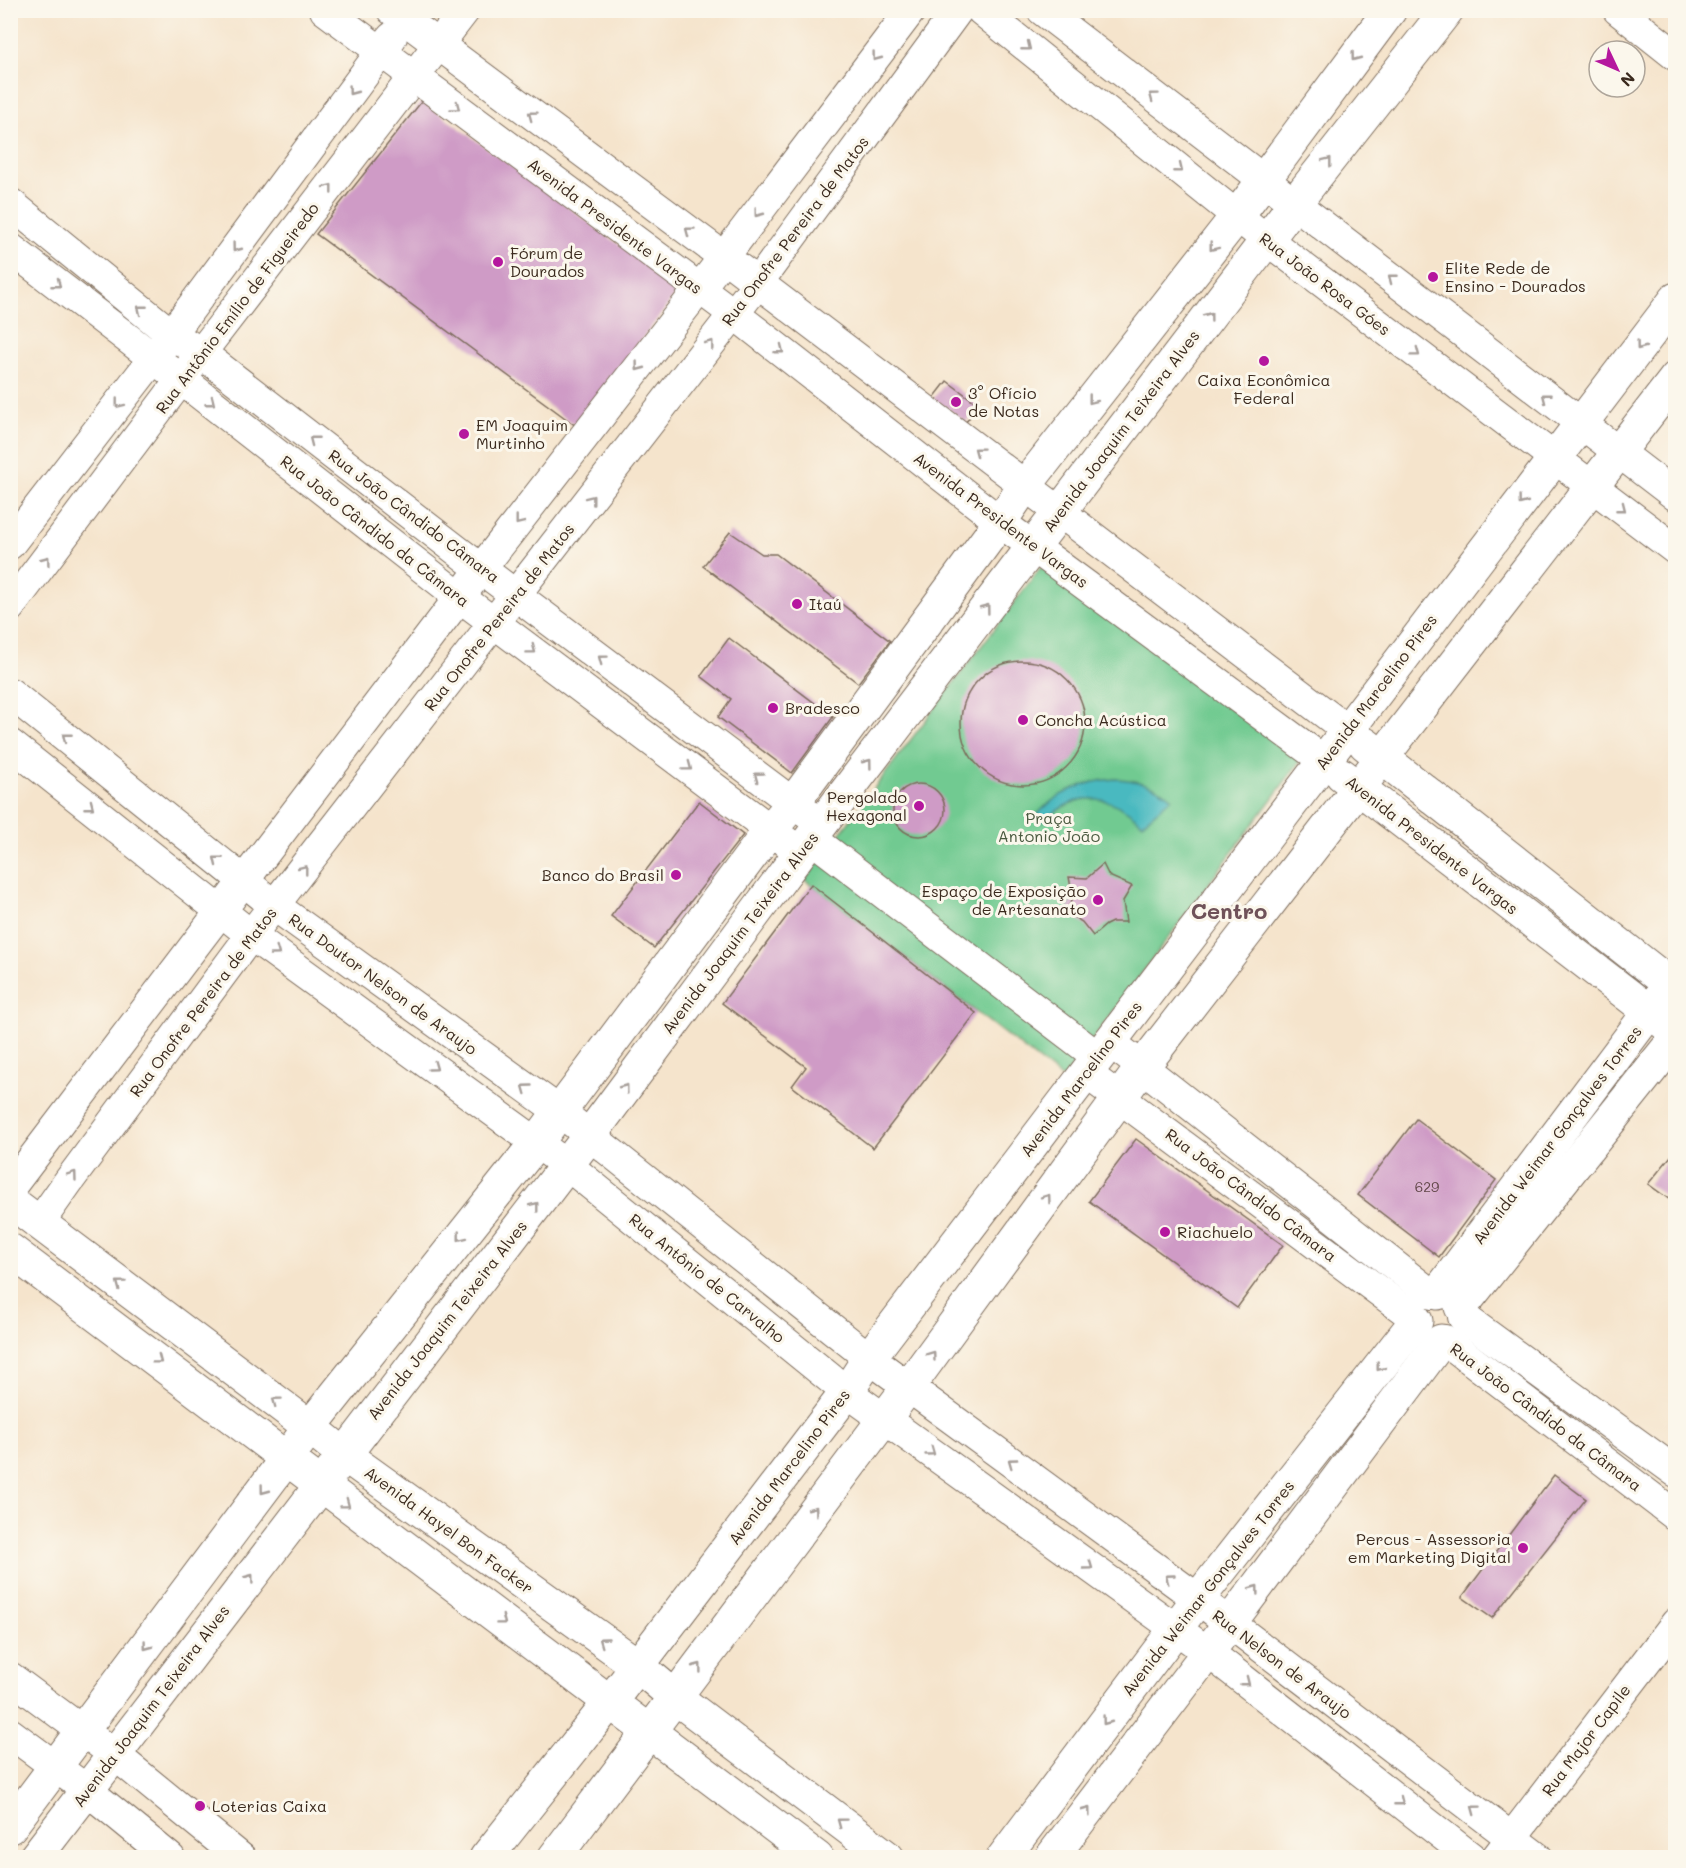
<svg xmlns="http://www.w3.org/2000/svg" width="1686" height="1868" font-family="Mali,sans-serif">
<rect width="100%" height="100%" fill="#fbf7ec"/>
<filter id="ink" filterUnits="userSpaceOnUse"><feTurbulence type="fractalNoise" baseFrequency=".0167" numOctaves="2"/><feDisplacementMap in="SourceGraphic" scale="12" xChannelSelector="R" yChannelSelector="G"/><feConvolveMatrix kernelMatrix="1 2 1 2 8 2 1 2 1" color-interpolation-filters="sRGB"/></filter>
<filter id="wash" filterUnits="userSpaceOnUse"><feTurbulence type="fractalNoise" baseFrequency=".008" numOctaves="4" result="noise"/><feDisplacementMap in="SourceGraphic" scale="24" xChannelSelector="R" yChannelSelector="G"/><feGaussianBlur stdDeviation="1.35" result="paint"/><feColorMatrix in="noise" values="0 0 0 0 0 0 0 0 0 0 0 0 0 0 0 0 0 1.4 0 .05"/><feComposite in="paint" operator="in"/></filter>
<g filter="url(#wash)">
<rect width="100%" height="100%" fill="#f5e4cc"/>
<polygon fill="#71ca91" stroke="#567a58" stroke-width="1.5" points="1041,567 1301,760 1063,1079 805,880"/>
<path fill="#4ab9c0" stroke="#42726f" stroke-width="1.5" d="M1115 779C1136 780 1155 784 1172 798L1142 823C1108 792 1078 790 1043 822L1036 816C1057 792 1083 781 1115 779Z"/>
<g id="blocks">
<g fill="#cf9bc6">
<polygon points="422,101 680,289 576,426 316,234"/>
<polygon points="947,381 979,405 966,422 933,399"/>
<polygon points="730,532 762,554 776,554 890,641 858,683 703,566"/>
<polygon points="729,638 833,717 792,773 718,717 731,699 701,676"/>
<circle cx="1023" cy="723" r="62"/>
<circle cx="919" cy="810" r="26"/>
<polygon points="699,801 743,835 654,948 611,916"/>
<polygon points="1103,864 1109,876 1132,886 1123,901 1126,922 1112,922 1106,925 1093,936 1082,922 1066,912 1073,898 1069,877 1087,878"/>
<polygon points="811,884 976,1013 873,1148 792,1086 806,1067 722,1003"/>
<polygon points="1416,1119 1496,1180 1439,1257 1358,1195"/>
<polygon points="1136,1139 1283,1245 1237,1308 1089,1201"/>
<polygon points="1676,1150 1676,1198 1673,1202 1648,1184"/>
<polygon points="1554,1475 1586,1499 1492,1618 1462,1597"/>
</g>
</g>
</g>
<g filter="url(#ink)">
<use href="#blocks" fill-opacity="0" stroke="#7c6b5b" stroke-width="1.5"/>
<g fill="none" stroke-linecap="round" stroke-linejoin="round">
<g stroke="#7c6b5b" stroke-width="32">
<g id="minor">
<polyline points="325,10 734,314 1012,531 1323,760"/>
<polyline points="392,10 724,257 1347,730"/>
<polyline points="981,10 1267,240 1676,550"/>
<polyline points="1042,10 1676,496"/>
<polyline points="1618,10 1676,56"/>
<polyline points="10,203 171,334 201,353 481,569 821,824"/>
<polyline points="10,248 182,380 461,598 800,852"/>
<polyline points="10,544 153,359 392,37"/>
<polyline points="10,607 201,353 465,10"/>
<polyline points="10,693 275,906 559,1111 869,1358 1198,1599 1538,1858"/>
<polyline points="10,744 251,935 567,1165 847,1392 1208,1652 1472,1858"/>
<polyline points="811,838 1098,1057"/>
<polyline points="1109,1041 1431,1294"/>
<polyline points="1086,1073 1415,1318"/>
<polyline points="10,1188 481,569 724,257 911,10"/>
<polyline points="39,1223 68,1182 251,935 757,284 958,10"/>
<polyline points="1463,1317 1676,1472"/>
<polyline points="1445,1340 1676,1516"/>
<polyline points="10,1677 115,1755 241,1858"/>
<polyline points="10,1733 87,1790 170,1858"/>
<polyline points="1496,1858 1676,1623"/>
</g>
</g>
<g stroke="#7c6b5b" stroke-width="35">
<g id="major">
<polyline points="1365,744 1676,989"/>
<polyline points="1342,775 1676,1032"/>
<polyline points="10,1201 310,1427 343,1454 637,1665 675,1697 888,1858"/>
<polyline points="10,1250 817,1858"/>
<polyline points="1438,1293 1662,995"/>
<polyline points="1461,1307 1676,1038"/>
<polyline points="10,1827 310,1427 537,1142 771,829 793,803 1000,522 1024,487 1237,216 1390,10"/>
<polyline points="35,1858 590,1135 811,838 1295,203 1447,10"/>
<polyline points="486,1858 610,1702 847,1392 869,1358 1676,299"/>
<polyline points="554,1858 909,1386 1143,1066 1676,378"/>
<polyline points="1003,1858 1198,1599 1416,1321"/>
<polyline points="1051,1858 1208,1652 1441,1341"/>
</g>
</g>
<use href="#minor" stroke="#fff" stroke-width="30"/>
<use href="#major" stroke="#fff" stroke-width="33"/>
</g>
<defs><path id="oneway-chevron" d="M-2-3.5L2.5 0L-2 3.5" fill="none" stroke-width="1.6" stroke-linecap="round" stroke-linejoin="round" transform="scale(1.5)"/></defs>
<g stroke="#a79f9a">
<use href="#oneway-chevron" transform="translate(1027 47) rotate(39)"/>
<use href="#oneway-chevron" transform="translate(876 57) rotate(127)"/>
<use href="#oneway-chevron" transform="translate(1355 57) rotate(127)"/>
<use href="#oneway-chevron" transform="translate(352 91) rotate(127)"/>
<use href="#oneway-chevron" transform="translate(1153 96) rotate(-143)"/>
<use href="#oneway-chevron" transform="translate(456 107) rotate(37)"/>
<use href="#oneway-chevron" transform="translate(532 115) rotate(-143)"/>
<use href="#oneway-chevron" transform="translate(1328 161) rotate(-52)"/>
<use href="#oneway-chevron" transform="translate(1179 169) rotate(39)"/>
<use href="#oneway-chevron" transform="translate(329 188) rotate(-52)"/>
<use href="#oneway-chevron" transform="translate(758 213) rotate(127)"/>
<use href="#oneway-chevron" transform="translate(689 231) rotate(-143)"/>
<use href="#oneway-chevron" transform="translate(1213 247) rotate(128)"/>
<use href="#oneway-chevron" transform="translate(236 248) rotate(127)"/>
<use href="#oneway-chevron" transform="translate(1392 278) rotate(-142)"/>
<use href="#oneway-chevron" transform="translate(57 284) rotate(38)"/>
<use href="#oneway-chevron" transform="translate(141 309) rotate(-141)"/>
<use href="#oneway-chevron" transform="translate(1209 316) rotate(-53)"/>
<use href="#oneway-chevron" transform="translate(710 344) rotate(-52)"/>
<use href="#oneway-chevron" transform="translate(1640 346) rotate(127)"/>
<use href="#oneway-chevron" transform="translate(780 350) rotate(38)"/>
<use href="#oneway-chevron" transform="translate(1416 353) rotate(37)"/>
<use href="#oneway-chevron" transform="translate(639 367) rotate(127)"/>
<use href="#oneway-chevron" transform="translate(1546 397) rotate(-142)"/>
<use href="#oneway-chevron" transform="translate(1092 400) rotate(128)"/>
<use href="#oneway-chevron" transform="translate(211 402) rotate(38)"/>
<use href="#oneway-chevron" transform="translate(119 404) rotate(128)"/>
<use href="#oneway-chevron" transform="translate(313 440) rotate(-142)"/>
<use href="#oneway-chevron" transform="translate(978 451) rotate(-143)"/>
<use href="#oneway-chevron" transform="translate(591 499) rotate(-52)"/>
<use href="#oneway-chevron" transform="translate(1522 501) rotate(127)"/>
<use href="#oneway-chevron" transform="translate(1622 508) rotate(38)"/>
<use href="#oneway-chevron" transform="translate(519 521) rotate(128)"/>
<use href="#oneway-chevron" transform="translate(46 560) rotate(-53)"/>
<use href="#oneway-chevron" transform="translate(986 608) rotate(-53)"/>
<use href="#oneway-chevron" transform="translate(532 650) rotate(37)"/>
<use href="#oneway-chevron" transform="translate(602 659) rotate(-143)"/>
<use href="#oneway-chevron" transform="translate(66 737) rotate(-141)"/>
<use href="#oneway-chevron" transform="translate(868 763) rotate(-53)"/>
<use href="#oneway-chevron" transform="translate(688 767) rotate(37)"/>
<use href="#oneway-chevron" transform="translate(758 776) rotate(-143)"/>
<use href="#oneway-chevron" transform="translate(90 806) rotate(38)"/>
<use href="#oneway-chevron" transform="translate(217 860) rotate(-141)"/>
<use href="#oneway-chevron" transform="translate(304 869) rotate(-52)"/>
<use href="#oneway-chevron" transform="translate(276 952) rotate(36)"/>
<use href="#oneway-chevron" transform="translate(434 1067) rotate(36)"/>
<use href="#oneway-chevron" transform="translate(526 1088) rotate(-144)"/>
<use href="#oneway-chevron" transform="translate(625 1088) rotate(-53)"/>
<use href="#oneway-chevron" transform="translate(73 1175) rotate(-54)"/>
<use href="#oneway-chevron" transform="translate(1047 1198) rotate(-54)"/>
<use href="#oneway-chevron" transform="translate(535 1206) rotate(-52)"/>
<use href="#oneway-chevron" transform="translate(461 1237) rotate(128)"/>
<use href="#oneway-chevron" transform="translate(120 1284) rotate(-143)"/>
<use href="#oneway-chevron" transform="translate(932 1355) rotate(-54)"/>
<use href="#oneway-chevron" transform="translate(158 1360) rotate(37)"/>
<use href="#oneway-chevron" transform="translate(1380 1367) rotate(128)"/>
<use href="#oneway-chevron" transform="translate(276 1401) rotate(-143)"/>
<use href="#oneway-chevron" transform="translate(931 1452) rotate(36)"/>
<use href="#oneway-chevron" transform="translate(1012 1462) rotate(-144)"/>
<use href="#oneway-chevron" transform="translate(264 1490) rotate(127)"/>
<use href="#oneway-chevron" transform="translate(346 1504) rotate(37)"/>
<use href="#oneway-chevron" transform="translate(814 1510) rotate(-53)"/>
<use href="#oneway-chevron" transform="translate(1089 1566) rotate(36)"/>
<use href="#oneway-chevron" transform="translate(250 1578) rotate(-53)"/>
<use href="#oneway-chevron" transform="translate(1169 1578) rotate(-144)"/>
<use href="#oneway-chevron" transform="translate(1255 1589) rotate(-53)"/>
<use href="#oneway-chevron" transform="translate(502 1621) rotate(37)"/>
<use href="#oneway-chevron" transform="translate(603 1641) rotate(-144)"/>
<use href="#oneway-chevron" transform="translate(147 1646) rotate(127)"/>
<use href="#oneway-chevron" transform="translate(698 1667) rotate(-53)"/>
<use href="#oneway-chevron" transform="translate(1246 1682) rotate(38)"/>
<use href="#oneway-chevron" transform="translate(1106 1721) rotate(127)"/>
<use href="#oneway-chevron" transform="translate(1400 1802) rotate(38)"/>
<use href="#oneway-chevron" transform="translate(1475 1809) rotate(-143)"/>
<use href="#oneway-chevron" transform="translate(1087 1811) rotate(-53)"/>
<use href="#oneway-chevron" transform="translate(841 1822) rotate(-143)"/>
</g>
</g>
<g fill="#b5179e" stroke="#fbf7ec" stroke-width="2">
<circle cx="498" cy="262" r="6"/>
<circle cx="1433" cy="277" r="6"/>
<circle cx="1264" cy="361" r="6"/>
<circle cx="956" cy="402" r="6"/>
<circle cx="464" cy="434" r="6"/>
<circle cx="797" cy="604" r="6"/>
<circle cx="773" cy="708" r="6"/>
<circle cx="1023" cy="720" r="6"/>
<circle cx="919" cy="806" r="6"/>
<circle cx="676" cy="875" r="6"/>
<circle cx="1098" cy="900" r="6"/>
<circle cx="1165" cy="1232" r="6"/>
<circle cx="1523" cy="1548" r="6"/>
<circle cx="200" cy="1806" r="6"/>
</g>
<g text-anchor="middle" stroke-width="6" stroke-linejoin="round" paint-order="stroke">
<g font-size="14" fill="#604648">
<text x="1427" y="1192">629</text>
</g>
<g font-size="16" fill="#3b2a1e" stroke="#fbf7ec">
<text transform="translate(615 226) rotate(37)" y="6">Avenida Presidente Vargas</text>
<text transform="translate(795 231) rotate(-53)" y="6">Rua Onofre Pereira de Matos</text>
<text transform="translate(1325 284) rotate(37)" y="6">Rua João Rosa Góes</text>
<text transform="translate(237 308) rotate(-53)" y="6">Rua Antônio Emílio de Figueiredo</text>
<text transform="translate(1121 431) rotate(-53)" y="6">Avenida Joaquim Teixeira Alves</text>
<text transform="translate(414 516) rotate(37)" y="6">Rua João Cândido Câmara</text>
<text transform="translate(1001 520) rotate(37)" y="6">Avenida Presidente Vargas</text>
<text transform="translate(375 531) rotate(38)" y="6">Rua João Cândido da Câmara</text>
<text transform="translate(499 617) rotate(-52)" y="6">Rua Onofre Pereira de Matos</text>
<text transform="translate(1376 692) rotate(-53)" y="6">Avenida Marcelino Pires</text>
<text transform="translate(1432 845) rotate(38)" y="6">Avenida Presidente Vargas</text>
<text transform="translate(740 933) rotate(-53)" y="6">Avenida Joaquim Teixeira Alves</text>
<text transform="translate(383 984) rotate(36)" y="6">Rua Doutor Nelson de Araujo</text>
<text transform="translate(203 1002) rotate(-53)" y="6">Rua Onofre Pereira de Matos</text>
<text transform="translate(1081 1079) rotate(-53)" y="6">Avenida Marcelino Pires</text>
<text transform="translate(1557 1135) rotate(-53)" y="6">Avenida Weimar Gonçalves Torres</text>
<text transform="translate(1251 1195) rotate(37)" y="6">Rua João Cândido Câmara</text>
<text transform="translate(707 1278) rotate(39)" y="6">Rua Antônio de Carvalho</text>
<text transform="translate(447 1320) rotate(-52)" y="6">Avenida Joaquim Teixeira Alves</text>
<text transform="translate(1546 1417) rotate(37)" y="6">Rua João Cândido da Câmara</text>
<text transform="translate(789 1467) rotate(-53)" y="6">Avenida Marcelino Pires</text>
<text transform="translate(449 1530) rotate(36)" y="6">Avenida Hayel Bon Facker</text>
<text transform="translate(1208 1588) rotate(-52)" y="6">Avenida Weimar Gonçalves Torres</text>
<text transform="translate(1282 1664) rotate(37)" y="6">Rua Nelson de Araujo</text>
<text transform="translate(151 1706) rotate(-53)" y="6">Avenida Joaquim Teixeira Alves</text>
<text transform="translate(1586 1740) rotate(-53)" y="6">Rua Major Capile</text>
</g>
<g font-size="16" fill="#3b2a1e" stroke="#fbf7ec" text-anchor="start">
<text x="510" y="259">Fórum de<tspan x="510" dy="18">Dourados</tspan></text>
<text x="1445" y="274">Elite Rede de<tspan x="1445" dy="18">Ensino - Dourados</tspan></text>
<text x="1264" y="386" text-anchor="middle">Caixa Econômica<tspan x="1264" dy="18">Federal</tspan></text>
<text x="968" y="399">3° Ofício<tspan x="968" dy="18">de Notas</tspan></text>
<text x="476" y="431">EM Joaquim<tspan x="476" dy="18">Murtinho</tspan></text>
<text x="809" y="610">Itaú</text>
<text x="785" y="714">Bradesco</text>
<text x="1035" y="726">Concha Acústica</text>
<text x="907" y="803" text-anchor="end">Pergolado<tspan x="907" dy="18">Hexagonal</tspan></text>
<text x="664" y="881" text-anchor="end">Banco do Brasil</text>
<text x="1086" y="897" text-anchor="end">Espaço de Exposição<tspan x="1086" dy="18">de Artesanato</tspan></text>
<text x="1177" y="1238">Riachuelo</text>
<text x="1511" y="1545" text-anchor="end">Percus - Assessoria<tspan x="1511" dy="18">em Marketing Digital</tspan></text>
<text x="212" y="1812">Loterias Caixa</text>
</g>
<g font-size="16" fill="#4b5a40" stroke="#fbf7ec">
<text x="1049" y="824">Praça<tspan x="1049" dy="18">Antonio João</tspan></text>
</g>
<g font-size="22" font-weight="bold" fill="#6f5259" stroke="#fbf7ec">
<text x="1229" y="919">Centro</text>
</g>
</g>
<rect width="1686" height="1868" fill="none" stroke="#fbf7ec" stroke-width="36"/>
<g transform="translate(1617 69) rotate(134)"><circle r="28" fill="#fbf7ec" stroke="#aea59a" stroke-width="1.5"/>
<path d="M0-4.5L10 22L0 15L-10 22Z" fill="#b5179e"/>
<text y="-9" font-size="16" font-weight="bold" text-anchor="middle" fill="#3b2a1e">N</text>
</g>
</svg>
